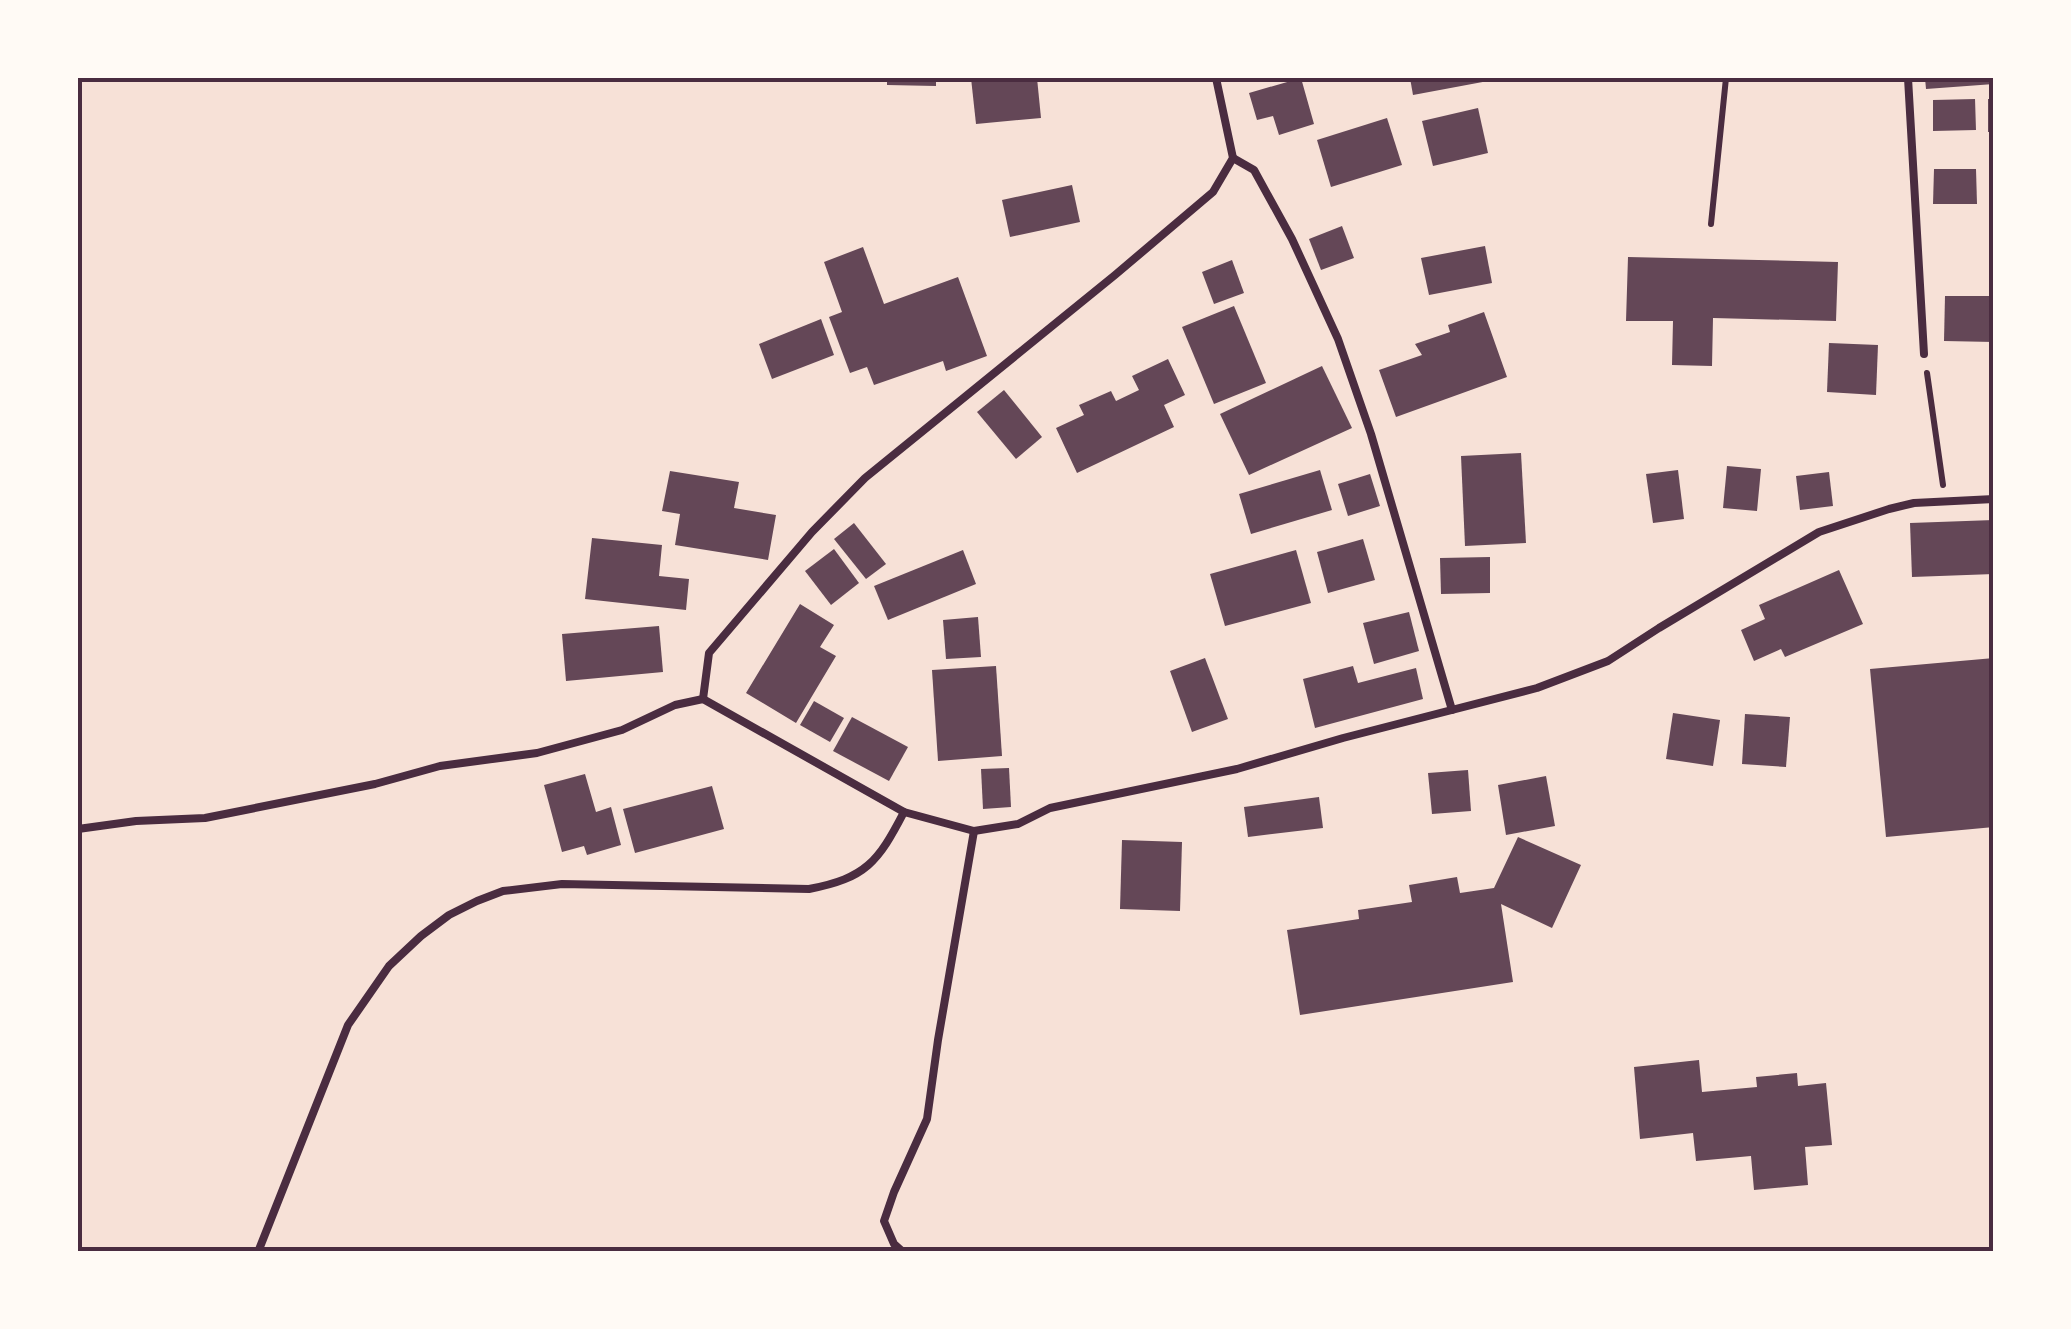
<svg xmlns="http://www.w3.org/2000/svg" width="2071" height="1329" font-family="'Sofia Sans Condensed',sans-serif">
<rect width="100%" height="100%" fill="#f7e1d7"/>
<g fill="#644757">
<polygon points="887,78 936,78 936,86 887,85"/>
<polygon points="971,78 1037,78 1041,118 976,124"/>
<polygon points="1301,78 1314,124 1279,135 1273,116 1257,120 1249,93"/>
<polygon points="1410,78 1488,78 1488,81 1413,95"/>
<polygon points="1925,78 1994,78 1994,84 1926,89"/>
<polygon points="1975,99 1976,130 1933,131 1933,100"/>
<rect x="1988" y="99" width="6" height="33"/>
<polygon points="1478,108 1488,153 1433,166 1422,121"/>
<polygon points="1387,118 1402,165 1331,187 1317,140"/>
<polygon points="1934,169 1976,169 1977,204 1933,204"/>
<polygon points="1072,185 1080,222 1010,237 1002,200"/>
<polygon points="1342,226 1354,258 1321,270 1309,239"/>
<polygon points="1485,246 1492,283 1429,295 1421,258"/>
<polygon points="863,247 884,304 958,277 987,356 946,371 943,361 874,385 867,367 850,373 829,317 842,312 824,262"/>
<polygon points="1628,257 1838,262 1836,321 1713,318 1712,366 1672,365 1673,321 1626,321"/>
<polygon points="1232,260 1244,293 1214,304 1202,272"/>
<polygon points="1945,296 1994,296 1994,342 1944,341"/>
<polygon points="1234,306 1266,383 1214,404 1182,327"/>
<polygon points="1484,312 1507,377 1396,417 1379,370 1422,355 1415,344 1450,332 1448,325"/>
<polygon points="821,319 834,355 772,379 759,344"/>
<polygon points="1829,343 1878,345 1876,395 1827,392"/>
<polygon points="1168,359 1185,395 1164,405 1174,427 1077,473 1056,428 1084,415 1079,405 1111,391 1116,401 1139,390 1132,376"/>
<polygon points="1322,366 1352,428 1249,475 1220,414"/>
<polygon points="1004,390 1042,437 1016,459 977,412"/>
<polygon points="1521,453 1526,543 1465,546 1461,456"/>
<polygon points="1727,466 1761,469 1757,511 1723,508"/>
<polygon points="1320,470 1332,510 1251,534 1239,494"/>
<polygon points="1678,470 1684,519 1653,523 1646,474"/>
<polygon points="670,471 739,482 734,508 776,515 768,560 675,545 680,514 662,511"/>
<polygon points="1829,472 1833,506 1800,510 1796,476"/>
<polygon points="1370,474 1380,506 1348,516 1338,484"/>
<polygon points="1994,520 1994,574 1912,577 1910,523"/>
<polygon points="854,523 886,564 866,579 834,539"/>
<polygon points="592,538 662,545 659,576 689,579 686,610 585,599"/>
<polygon points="1363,539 1375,580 1328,593 1317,552"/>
<polygon points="834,549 859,583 831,605 805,571"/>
<polygon points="963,550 976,584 888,620 874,586"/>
<polygon points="1296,550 1311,603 1225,626 1210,574"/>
<polygon points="1490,557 1490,593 1441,594 1440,558"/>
<polygon points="1839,570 1863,624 1785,657 1781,649 1754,661 1741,630 1765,619 1759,605"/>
<polygon points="800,604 834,625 820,647 836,656 796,723 746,693"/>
<polygon points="1409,612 1419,651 1374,664 1363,623"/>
<polygon points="978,617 981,657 946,659 943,620"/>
<polygon points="659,626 663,672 566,681 562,634"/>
<polygon points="1205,658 1228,719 1192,732 1170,671"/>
<polygon points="1994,658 1994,827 1886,837 1870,669"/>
<polygon points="996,666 1002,756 938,761 932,670"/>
<polygon points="1353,666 1358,683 1416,668 1423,699 1315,728 1303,679"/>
<polygon points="814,701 844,718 830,742 800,725"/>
<polygon points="1673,713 1720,720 1713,766 1666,759"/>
<polygon points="1745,714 1790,717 1786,767 1742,764"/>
<polygon points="852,717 908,747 889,781 833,751"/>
<polygon points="1009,768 1011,807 983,809 981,769"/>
<polygon points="1468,770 1471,811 1432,814 1428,773"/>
<polygon points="585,774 596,812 611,807 621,845 587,855 584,846 562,852 544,785"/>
<polygon points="1546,776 1555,826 1506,835 1498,785"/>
<polygon points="712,786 724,829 635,853 623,809"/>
<polygon points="1319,797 1323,828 1248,837 1244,807"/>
<polygon points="1518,837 1581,865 1552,928 1501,904 1513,982 1300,1015 1287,930 1359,919 1358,910 1412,902 1409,885 1457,877 1460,893 1494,888"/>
<polygon points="1122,840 1182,842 1180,911 1120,909"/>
<polygon points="1699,1060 1702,1092 1757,1087 1756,1077 1797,1073 1798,1086 1826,1083 1832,1145 1805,1147 1808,1185 1754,1190 1751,1156 1696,1161 1693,1133 1640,1139 1634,1067"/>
</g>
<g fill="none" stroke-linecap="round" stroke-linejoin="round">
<g stroke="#4a2c40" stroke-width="6">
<polyline points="1711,224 1726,78"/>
<polyline points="1927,373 1943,485"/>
</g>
<g stroke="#4a2c40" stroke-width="8">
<polyline points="1908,78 1924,354"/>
<polyline points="1233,158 1254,170 1292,239 1338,339 1371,434 1452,710"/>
<polyline points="703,699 709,653 812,532 865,478 1115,275 1213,192 1233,158 1216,78"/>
<polyline points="78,829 136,821 205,818 375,784 440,766 537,753 622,730 675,705 703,699 904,812 974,831 1018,824 1050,808 1237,769 1343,738 1537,688 1608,661 1659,628 1819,532 1889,509 1914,503 1994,499"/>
<path d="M258 1252 348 1025 389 966 421 936 449 915 477 901 503 891 562 884 809 889C866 878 878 862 904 812"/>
<polyline points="903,1252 894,1244 884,1221 894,1192 927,1119 938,1040 974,831"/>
</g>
</g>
<rect width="2071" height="1329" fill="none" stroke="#fffaf5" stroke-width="160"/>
<rect x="80" y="80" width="1911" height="1169" fill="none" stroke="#4a2c40" stroke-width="4"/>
</svg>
